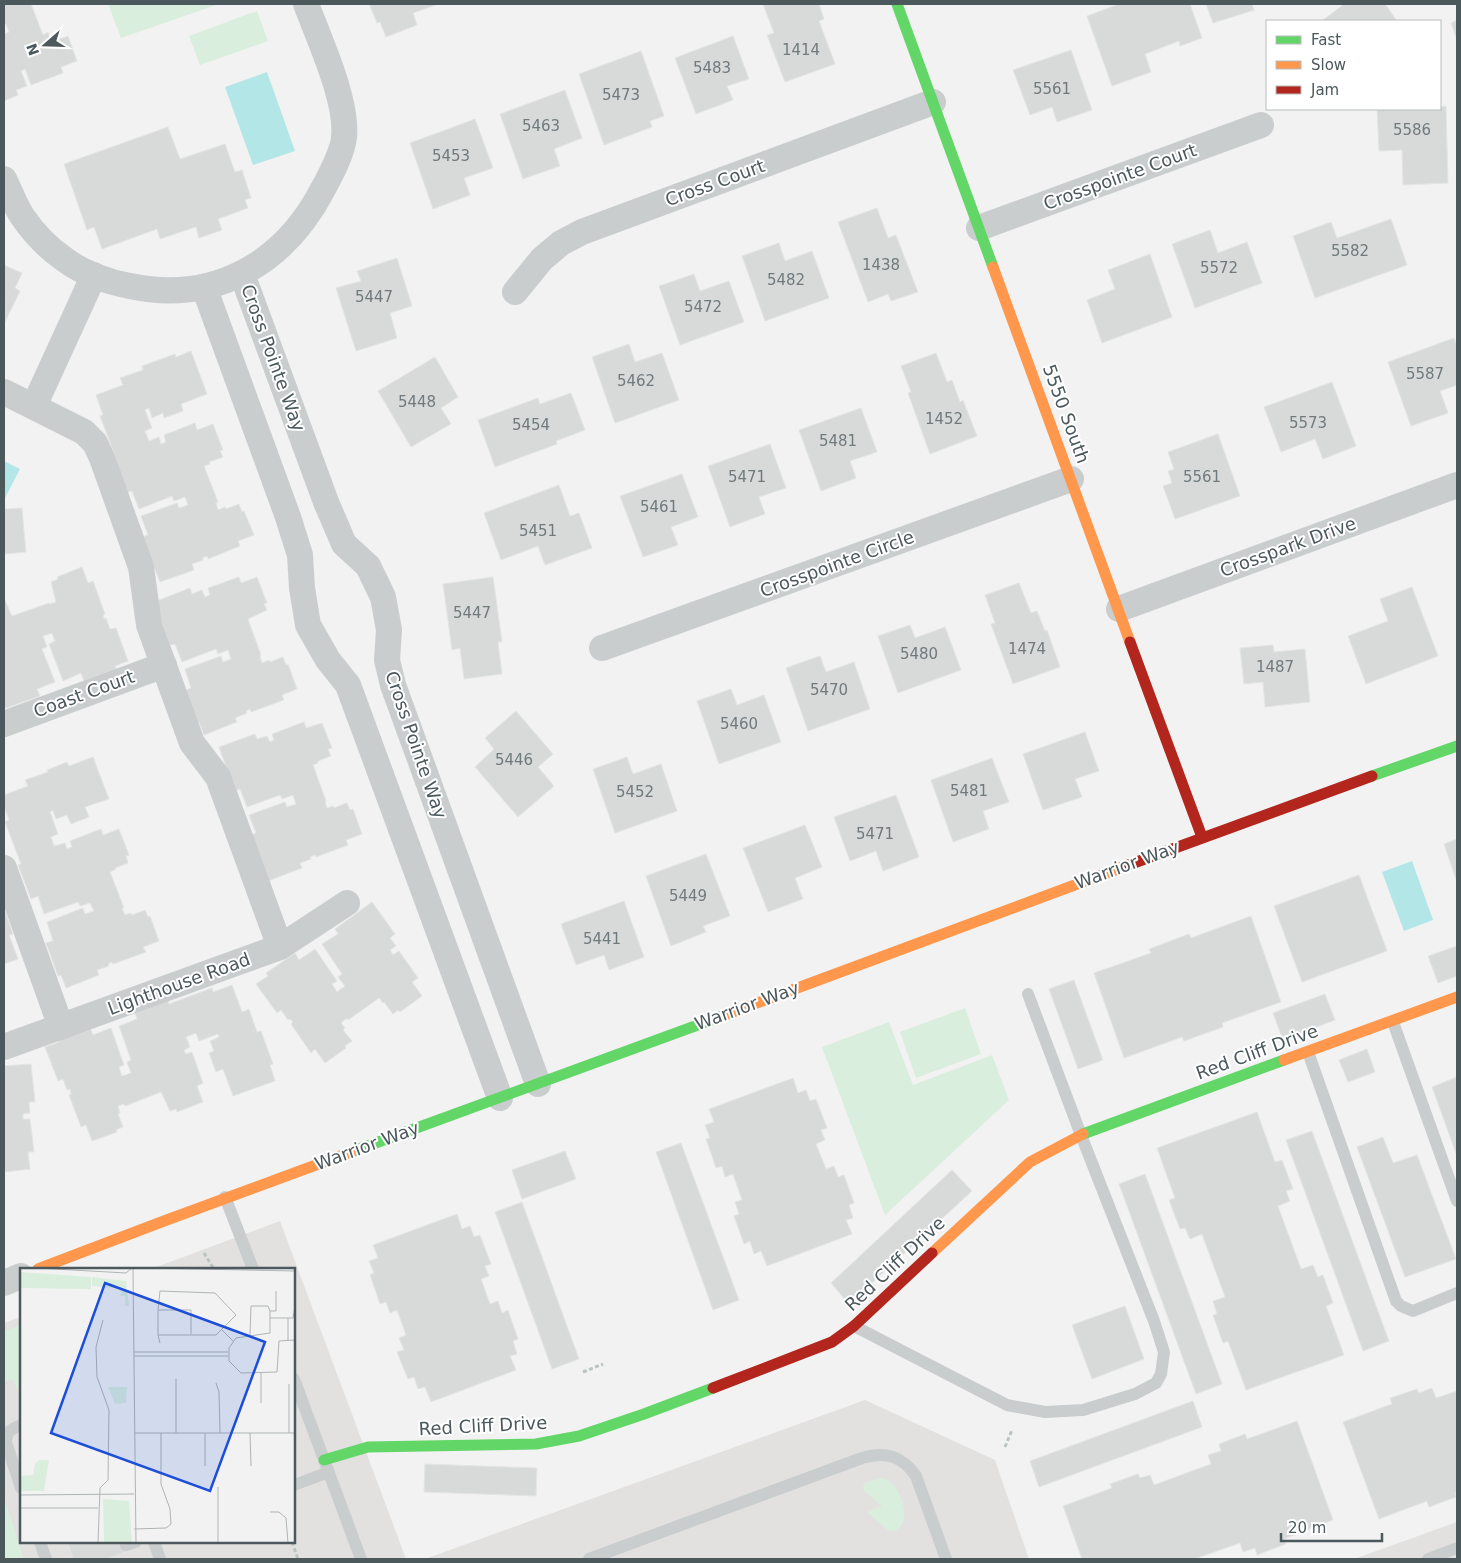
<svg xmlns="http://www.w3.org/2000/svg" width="1461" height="1563" font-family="'DejaVu Sans',sans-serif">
<rect width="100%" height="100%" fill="#f2f2f2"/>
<g fill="#e3e1e0">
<polygon points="280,1221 406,1559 4,1559 4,1323 21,1317 21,1542 294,1542 294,1269 151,1269"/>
<polygon points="865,1400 995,1460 1029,1559 425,1559"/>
<polygon points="1457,1522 1457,1559 1354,1559"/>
</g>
<g fill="#daeedd">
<polygon points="108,4 219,4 121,38"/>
<polygon points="257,11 268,41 200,65 189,36"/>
<polygon points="965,1008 981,1054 916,1078 900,1032"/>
<polygon points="889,1022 913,1085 992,1055 1009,1100 885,1215 822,1047"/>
<polygon points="21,1325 21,1371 19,1372 21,1378 21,1399 13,1379 4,1382 4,1331"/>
<path d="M880 1478C898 1477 915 1521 896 1530 893 1531 891 1531 888 1530 881 1526 874 1517 867 1512L882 1506 864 1491 863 1487 865 1483Z"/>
<polygon points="4,1497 24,1559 4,1559"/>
</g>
<g fill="#b3e7e7">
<polygon points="267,72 295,151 253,165 225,87"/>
<polygon points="4,461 20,469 4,500"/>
<polygon points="1412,861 1433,920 1404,931 1382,872"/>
</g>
<g fill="#d8dada" stroke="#e4e4e5">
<polygon points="4,4 31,4 43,35 48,32 51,42 68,36 77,61 61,67 63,73 31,85 25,69 21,71 27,86 16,90 18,95 4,101 4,34 9,32 6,24 4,25"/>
<polygon points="369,4 438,4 413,13 417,25 386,37 380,22 377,23"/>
<polygon points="763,4 819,4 824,19 819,21 835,64 785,82 767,35 774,33"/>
<polygon points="1119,4 1190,4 1202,38 1180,46 1179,41 1145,54 1151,72 1112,86 1087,16"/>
<polygon points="1206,4 1252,4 1254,10 1213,23"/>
<polygon points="1344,4 1385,4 1397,21 1322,21"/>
<polygon points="1457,20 1457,40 1451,23"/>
<polygon points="733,36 749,79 727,86 733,100 696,114 675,58"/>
<polygon points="1071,50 1092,110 1057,122 1052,107 1030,115 1013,70"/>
<polygon points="641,51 664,116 650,121 652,127 604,145 579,74"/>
<polygon points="565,90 582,138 554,149 560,166 523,179 500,114"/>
<polygon points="1446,106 1448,183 1403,185 1402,150 1379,151 1377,109 1440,109 1440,107"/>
<polygon points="475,119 493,168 464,178 470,195 433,209 410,143"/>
<polygon points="168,127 180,159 225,144 235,172 242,170 251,198 245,200 248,208 218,219 222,230 199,238 196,227 160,239 157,229 102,249 94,227 87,230 64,164"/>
<polygon points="877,208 888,238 896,235 918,292 891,301 888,294 868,302 838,222"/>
<polygon points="1391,219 1407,265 1315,298 1293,236 1331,222 1337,238"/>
<polygon points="1210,230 1218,253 1247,242 1262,283 1195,308 1172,244"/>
<polygon points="779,243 785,261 812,251 829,298 765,321 742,256"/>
<polygon points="1150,254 1172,317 1102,343 1087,300 1115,289 1108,270"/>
<polygon points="397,258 412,306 390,313 397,338 356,351 336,288 361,281 357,271"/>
<polygon points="4,265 22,273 15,288 20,291 5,322"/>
<polygon points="694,274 700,291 729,281 744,322 680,345 659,286"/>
<polygon points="1454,338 1457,346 1457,385 1440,391 1448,413 1411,426 1388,362"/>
<polygon points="629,344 635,362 662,353 679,400 615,423 592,357"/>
<polygon points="191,351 207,394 181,404 183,411 164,418 163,413 152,418 149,408 145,410 152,428 145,431 149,441 159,437 161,444 166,442 164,435 195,423 197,430 213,424 223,450 220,451 223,457 209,462 210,464 204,466 218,502 216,503 218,510 225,507 226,509 239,504 242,512 244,511 254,535 238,541 240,546 208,559 207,556 202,558 203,560 192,564 194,570 160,582 155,569 153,570 140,538 148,535 141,516 177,503 179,508 188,505 185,497 174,501 172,496 139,509 132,491 125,493 116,458 100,416 103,415 96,395 123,385 120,378 143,370 142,366 175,354 176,357"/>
<polygon points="936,353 947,382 952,380 960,402 963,400 977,436 930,454 908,393 911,392 901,366"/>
<polygon points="435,357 458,397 441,408 451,424 411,447 378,391"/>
<polygon points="1332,382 1356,446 1323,459 1315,439 1281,452 1264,407"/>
<polygon points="571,393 585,430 556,441 557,444 495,467 478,420 538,398 540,404"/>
<polygon points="861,408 877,452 850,461 856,478 821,491 799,430"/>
<polygon points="1218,434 1240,496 1175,519 1163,486 1172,483 1168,471 1174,469 1168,452"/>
<polygon points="770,444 786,488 759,497 765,514 730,527 708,466"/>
<polygon points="682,474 698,517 671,527 678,545 643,557 620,496"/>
<polygon points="559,485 570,516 579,513 592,548 545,565 538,546 501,560 484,513"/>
<polygon points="22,508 26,552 5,554 4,550 4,509"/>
<polygon points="82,567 88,583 93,581 105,614 103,615 104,619 106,618 110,629 116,628 128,661 115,666 116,669 84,681 81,673 63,681 49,644 55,641 52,633 43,636 47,647 42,649 55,682 37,689 40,696 6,708 4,706 4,598 12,616 49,603 49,604 56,602 51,582 58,579 57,577"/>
<polygon points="239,577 241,583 257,577 267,603 264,604 267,610 248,619 261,655 260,656 262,663 269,660 270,662 283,657 286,665 288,664 297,689 282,695 284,700 251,712 250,709 246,711 247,713 235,718 237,722 204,735 199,722 196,723 184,691 191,688 185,669 221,656 223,662 231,659 228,650 218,654 216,649 182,662 175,644 170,645 154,602 190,588 192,594 202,590 205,597 210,595 208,588"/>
<polygon points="493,577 502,642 498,642 502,674 464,679 460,648 452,650 443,584"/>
<polygon points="1019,583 1031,613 1037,611 1045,631 1047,630 1060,667 1013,684 991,624 995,623 985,595"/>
<polygon points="1412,587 1438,656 1366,684 1348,636 1388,621 1380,599"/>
<polygon points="910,625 915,638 945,627 961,670 898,693 878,636"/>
<polygon points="1273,645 1274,652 1305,649 1310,702 1265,707 1263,682 1244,684 1240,648"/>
<polygon points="820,656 826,672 854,662 870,709 808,731 786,668"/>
<polygon points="731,689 737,705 764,695 781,742 719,764 697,701"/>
<polygon points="516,711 553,754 538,767 554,786 518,817 475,767 494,749 485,738"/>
<polygon points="304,722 306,728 322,723 332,748 328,749 331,756 318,761 318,763 313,765 326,801 325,801 327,808 333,806 334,808 347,803 350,810 353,809 362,834 346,840 348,845 316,857 315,855 310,857 311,859 300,863 302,868 268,881 249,836 256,833 249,815 285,802 287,807 296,804 293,795 282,799 280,795 247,807 240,789 235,791 219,747 255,734 257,739 267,736 270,742 274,740 272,734"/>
<polygon points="1085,732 1099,771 1075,779 1082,797 1043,810 1023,754"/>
<polygon points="93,757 109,799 85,807 89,817 71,824 67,815 56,819 53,810 50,812 58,834 51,837 54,846 65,843 67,849 72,847 70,841 101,829 103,835 119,829 129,855 126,856 128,863 115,868 116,869 110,872 124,908 122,908 125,915 131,913 132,915 145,910 148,917 150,916 159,941 143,947 146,952 113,964 112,962 108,964 109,966 97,970 99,975 66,988 61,975 58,976 46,943 53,941 47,922 83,908 85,914 94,911 90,903 80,906 78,902 44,914 38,896 31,899 18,865 21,864 5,822 9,820 4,806 4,795 28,786 25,780 48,772 47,770 67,762 69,766"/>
<polygon points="627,757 633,774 661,764 677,811 615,833 593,769"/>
<polygon points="992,758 1009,802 983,811 989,829 953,842 931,780"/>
<polygon points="896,795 919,857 883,871 876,851 850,861 834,817"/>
<polygon points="805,825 822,867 795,878 803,899 768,912 743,848"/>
<polygon points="1457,839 1457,882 1444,844"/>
<polygon points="706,854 730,916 703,926 706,932 671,946 646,876"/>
<polygon points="1359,875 1387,951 1302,982 1274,906"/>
<polygon points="624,901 644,957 609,970 604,955 576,965 561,924"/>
<polygon points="372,902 395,934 390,938 396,946 390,950 393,955 399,951 418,978 412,982 422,996 400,1012 398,1010 393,1014 384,1002 383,1003 379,998 348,1020 347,1018 341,1023 345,1028 343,1030 352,1041 345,1046 346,1048 325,1063 315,1049 311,1053 291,1024 293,1022 290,1019 288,1020 281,1010 277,1013 256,984 268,976 266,973 295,953 299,960 315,949 337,981 332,984 337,992 345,986 338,977 342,974 322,944 338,934 335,929"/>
<polygon points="4,909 13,934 9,935 18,959 4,964"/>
<polygon points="1251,916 1281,1002 1222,1023 1223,1027 1184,1041 1182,1037 1124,1058 1094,973 1151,953 1149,949 1189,934 1191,938"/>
<polygon points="1457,946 1457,976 1438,983 1428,956"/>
<polygon points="1074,980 1103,1060 1078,1069 1049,989"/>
<polygon points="232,985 242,1012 249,1009 257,1032 261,1031 273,1064 270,1065 275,1081 233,1096 223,1069 216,1072 209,1053 214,1051 210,1041 219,1037 218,1034 199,1041 196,1033 186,1037 190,1047 184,1050 186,1054 192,1052 203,1083 197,1086 203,1102 177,1112 176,1109 170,1111 161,1092 125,1106 124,1104 118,1106 120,1113 118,1114 123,1127 116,1130 117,1132 92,1141 86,1125 81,1127 69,1095 71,1094 70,1089 67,1090 63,1079 58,1081 45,1047 59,1042 58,1040 90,1028 93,1035 111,1028 124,1065 119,1067 122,1076 131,1073 127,1062 131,1060 119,1026 137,1019 135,1013 168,1000 169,1004 212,988 213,992"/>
<polygon points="1325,994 1335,1020 1283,1040 1273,1013"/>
<polygon points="1367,1049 1375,1072 1348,1082 1339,1060"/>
<polygon points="31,1064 35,1102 29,1102 30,1113 23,1114 23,1119 30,1119 34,1152 28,1152 30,1169 4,1172 4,1066"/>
<polygon points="1457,1077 1457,1156 1432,1087"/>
<polygon points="793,1078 798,1093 806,1090 810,1101 816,1099 827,1128 821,1130 825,1140 816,1144 826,1169 834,1166 838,1177 844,1175 854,1203 849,1205 853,1218 846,1220 852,1234 767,1266 761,1251 754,1254 750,1241 744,1244 734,1216 739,1214 735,1202 742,1200 733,1174 725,1177 722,1166 716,1168 706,1139 710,1138 705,1125 714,1122 709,1109"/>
<polygon points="1257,1112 1275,1162 1282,1160 1293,1189 1286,1191 1290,1201 1278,1206 1301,1269 1313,1265 1318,1277 1323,1275 1333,1303 1326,1306 1344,1355 1246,1390 1228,1341 1223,1343 1213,1315 1217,1314 1213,1301 1225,1297 1202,1234 1190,1239 1185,1228 1180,1229 1169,1200 1175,1198 1157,1148"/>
<polygon points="1312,1131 1389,1341 1363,1351 1286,1140"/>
<polygon points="1383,1137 1393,1163 1417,1155 1456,1259 1405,1277 1357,1147"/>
<polygon points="681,1143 739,1300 713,1310 656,1152"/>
<polygon points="565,1151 576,1179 522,1199 512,1170"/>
<polygon points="952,1170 972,1191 849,1304 831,1283"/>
<polygon points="1145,1174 1222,1384 1196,1394 1119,1184"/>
<polygon points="522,1202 579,1359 552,1369 495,1212"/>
<polygon points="457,1214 462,1229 470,1226 474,1237 480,1235 491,1264 485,1266 489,1276 481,1279 490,1304 498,1301 502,1313 508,1310 518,1339 513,1341 517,1354 510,1356 516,1370 431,1402 425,1387 418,1389 414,1377 408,1379 397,1352 404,1350 399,1338 406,1335 397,1310 390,1313 386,1302 380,1304 370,1275 374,1273 369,1261 378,1258 373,1245"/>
<polygon points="1125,1306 1144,1359 1092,1379 1072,1325"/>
<polygon points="1432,1388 1436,1398 1457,1391 1457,1492 1455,1493 1456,1497 1429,1507 1427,1501 1379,1519 1343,1422 1392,1404 1390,1398 1417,1389 1419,1393"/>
<polygon points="1193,1401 1202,1427 1039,1487 1030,1461"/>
<polygon points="1297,1421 1333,1520 1284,1539 1286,1544 1257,1555 1255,1548 1243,1552 1240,1543 1194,1559 1082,1559 1063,1506 1112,1488 1110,1484 1138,1474 1140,1478 1150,1475 1154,1485 1211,1464 1208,1455 1221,1451 1219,1444 1245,1434 1247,1439"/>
<polygon points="425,1464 537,1468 536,1496 424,1492"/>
<polygon points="67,1542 124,1542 128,1551 107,1559 73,1559"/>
</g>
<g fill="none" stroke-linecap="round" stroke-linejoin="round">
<g stroke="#bbc5c0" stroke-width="3" stroke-dasharray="4 2.5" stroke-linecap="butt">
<polyline points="204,1253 214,1269"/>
<polyline points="583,1372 603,1364"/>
<polyline points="1005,1447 1012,1430"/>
<polyline points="292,1542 298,1559"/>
</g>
<g stroke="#cacdce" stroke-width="12">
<polyline points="1393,1022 1457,1201"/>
<polyline points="1308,1052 1396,1301 1401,1306 1413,1311 1457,1293"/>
<polyline points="225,1197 253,1269"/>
<polyline points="854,1326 1007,1405 1045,1412 1083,1410 1135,1394 1156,1383 1161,1374 1164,1352 1154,1321 1081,1135 1028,994"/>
<polyline points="294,1379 361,1559"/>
<path d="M21 1425C12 1429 6 1431 6 1442L21 1488"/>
<polyline points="294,1485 329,1472"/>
<polyline points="40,1542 46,1559"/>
<polyline points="154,1542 160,1559"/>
<polyline points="126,1545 136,1542"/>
<path d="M589 1559 862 1458C886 1451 902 1456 916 1476L946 1559"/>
<polyline points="1428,1559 1457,1548"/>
</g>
<g stroke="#cacdce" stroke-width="26">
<path d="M4 179C10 191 15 205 22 216 33 232 48 248 64 259 82 273 108 282 130 286 214 304 284 264 323 189 330 176 343 152 344 137 348 101 319 39 306 4"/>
<polyline points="979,228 1261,125"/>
<polyline points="242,274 326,502 344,544 368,566 383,597 389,630 387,660 393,685 538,1084"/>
<polyline points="204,287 288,517 300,555 302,588 308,625 328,660 348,685 500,1098"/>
<polyline points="515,292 542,259 561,243 582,232 933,102"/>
<polyline points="4,392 84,432 95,443 102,458 141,567 149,625 192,743 218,777 280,947"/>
<polyline points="34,406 94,275"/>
<polyline points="1119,609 1457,485"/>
<polyline points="602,648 1071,479"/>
<polyline points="4,724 164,665"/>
<polyline points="4,868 61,1027"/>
<polyline points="4,1047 280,947 347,903"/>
<polyline points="4,1283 21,1276"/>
</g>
<g stroke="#63d668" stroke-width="11">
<polyline points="897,4 993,267"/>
<polyline points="1372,776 1457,746"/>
<polyline points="1083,1134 1284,1060"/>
<polyline points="351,1152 725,1015"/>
<polyline points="324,1460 368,1447 536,1444 579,1436 644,1414 713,1388"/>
</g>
<g stroke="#ff974d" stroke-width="11">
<polyline points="993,267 1130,642"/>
<polyline points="725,1015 1123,867"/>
<polyline points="1284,1060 1457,997"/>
<polyline points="932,1253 1030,1162 1083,1134"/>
<polyline points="38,1269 164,1221 351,1152"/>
</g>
<g stroke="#b3261e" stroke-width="11">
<polyline points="1130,642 1202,837"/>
<polyline points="1123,867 1372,776"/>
<polyline points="713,1388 832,1342 854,1326 932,1253"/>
</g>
</g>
<g text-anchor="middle" stroke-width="4" stroke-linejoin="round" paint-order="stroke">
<g font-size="15" fill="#707a7d">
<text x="801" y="55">1414</text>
<text x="712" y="73">5483</text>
<text x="1052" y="94">5561</text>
<text x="621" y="100">5473</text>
<text x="541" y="131">5463</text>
<text x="1412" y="135">5586</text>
<text x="451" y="161">5453</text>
<text x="1350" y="256">5582</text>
<text x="881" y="270">1438</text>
<text x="1219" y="273">5572</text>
<text x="786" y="285">5482</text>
<text x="374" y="302">5447</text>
<text x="703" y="312">5472</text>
<text x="1425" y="379">5587</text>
<text x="636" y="386">5462</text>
<text x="417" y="407">5448</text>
<text x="944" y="424">1452</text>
<text x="1308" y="428">5573</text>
<text x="531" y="430">5454</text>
<text x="838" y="446">5481</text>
<text x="747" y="482">5471</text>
<text x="1202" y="482">5561</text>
<text x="659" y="512">5461</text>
<text x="538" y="536">5451</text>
<text x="472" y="618">5447</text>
<text x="1027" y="654">1474</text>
<text x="919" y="659">5480</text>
<text x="1275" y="672">1487</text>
<text x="829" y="695">5470</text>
<text x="739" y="729">5460</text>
<text x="514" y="765">5446</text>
<text x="969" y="796">5481</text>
<text x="635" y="797">5452</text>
<text x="875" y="839">5471</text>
<text x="688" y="901">5449</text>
<text x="602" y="944">5441</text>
</g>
<g font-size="18" fill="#4b585c" stroke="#fff">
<text transform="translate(1120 177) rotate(-20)" y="6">Crosspointe Court</text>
<text transform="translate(715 183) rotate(-20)" y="6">Cross Court</text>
<text transform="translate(273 358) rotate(70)" y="6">Cross Pointe Way</text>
<text transform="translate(1066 414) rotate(70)" y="6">5550 South</text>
<text transform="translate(1288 547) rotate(-20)" y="6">Crosspark Drive</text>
<text transform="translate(837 564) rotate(-20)" y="6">Crosspointe Circle</text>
<text transform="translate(84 694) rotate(-20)" y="6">Coast Court</text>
<text transform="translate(416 745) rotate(71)" y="6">Cross Pointe Way</text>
<text transform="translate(1127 865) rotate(-20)" y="6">Warrior Way</text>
<text transform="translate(179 984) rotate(-20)" y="6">Lighthouse Road</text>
<text transform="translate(747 1006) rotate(-20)" y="6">Warrior Way</text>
<text transform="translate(1257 1052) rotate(-20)" y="6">Red Cliff Drive</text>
<text transform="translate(367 1146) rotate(-20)" y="6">Warrior Way</text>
<text transform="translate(895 1264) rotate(-43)" y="6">Red Cliff Drive</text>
<text transform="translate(483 1426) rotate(-3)" y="6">Red Cliff Drive</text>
</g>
</g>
<g transform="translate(20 1268)">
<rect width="275" height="275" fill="#f2f2f2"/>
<path d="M0 4 71 9V21L0 20ZM72 9 106 13 109 38H105V28H100L103 21 72 18ZM88 119H107L106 135 95 136ZM19 192H29L24 222 27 223H0V208L13 207 15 196ZM83 231 109 233 112 275H84Z" fill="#daeedd"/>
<path fill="none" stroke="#afb4b6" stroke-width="1" d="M17 0 106 5 112 0M113 0 116 275M126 0 275 3M256 23V43H250V65L216 70 209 80V93L221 105 257 104 259 73 275 72M138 42H171V66M250 50H273L275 39M268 50V72M202 62 213 73M138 67H196L216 47 195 25 140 23 138 42V67L140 75M230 67 231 38H248L250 43M114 84H208M114 88H208M196 115 199 124 200 165M269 116V165M241 135V105M115 165H275M156 165V111M185 165V198M230 165 231 198M198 219V275M0 227 114 226M0 240H78M250 244H259L266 250 268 275M114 261 146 260 151 256 150 241 141 216V165M78 275 80 220 88 212 89 142 77 109 76 79 83 52"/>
<path fill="#1d4ed8" fill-opacity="0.15" stroke="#1d4ed8" stroke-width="2.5" d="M85 15 245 74 190 223 31 165Z"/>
<rect width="275" height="275" fill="none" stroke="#4b585c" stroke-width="2.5"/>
</g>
<rect width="1461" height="1563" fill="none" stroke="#4b585c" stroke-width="10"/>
<rect x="1266" y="20" width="175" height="90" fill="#ffffff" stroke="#b7bcbe"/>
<rect x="1276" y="36" width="25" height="8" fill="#63d668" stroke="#b7bcbe"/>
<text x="1311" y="45" font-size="15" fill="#4b585c">Fast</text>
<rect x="1276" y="61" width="25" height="8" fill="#ff974d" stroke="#b7bcbe"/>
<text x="1311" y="70" font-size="15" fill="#4b585c">Slow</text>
<rect x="1276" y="86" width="25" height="8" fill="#b3261e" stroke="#b7bcbe"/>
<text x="1311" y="95" font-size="15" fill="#4b585c">Jam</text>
<g transform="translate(45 45) rotate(250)" stroke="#ffffff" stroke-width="4" paint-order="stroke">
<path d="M0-4L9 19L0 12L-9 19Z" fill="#4b585c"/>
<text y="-8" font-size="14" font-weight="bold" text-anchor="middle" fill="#4b585c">N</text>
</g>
<path d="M1281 1533v8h101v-8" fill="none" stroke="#4b585c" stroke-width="2.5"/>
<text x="1288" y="1533" font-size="15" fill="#4b585c" stroke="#ffffff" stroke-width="4" paint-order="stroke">20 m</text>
</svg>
